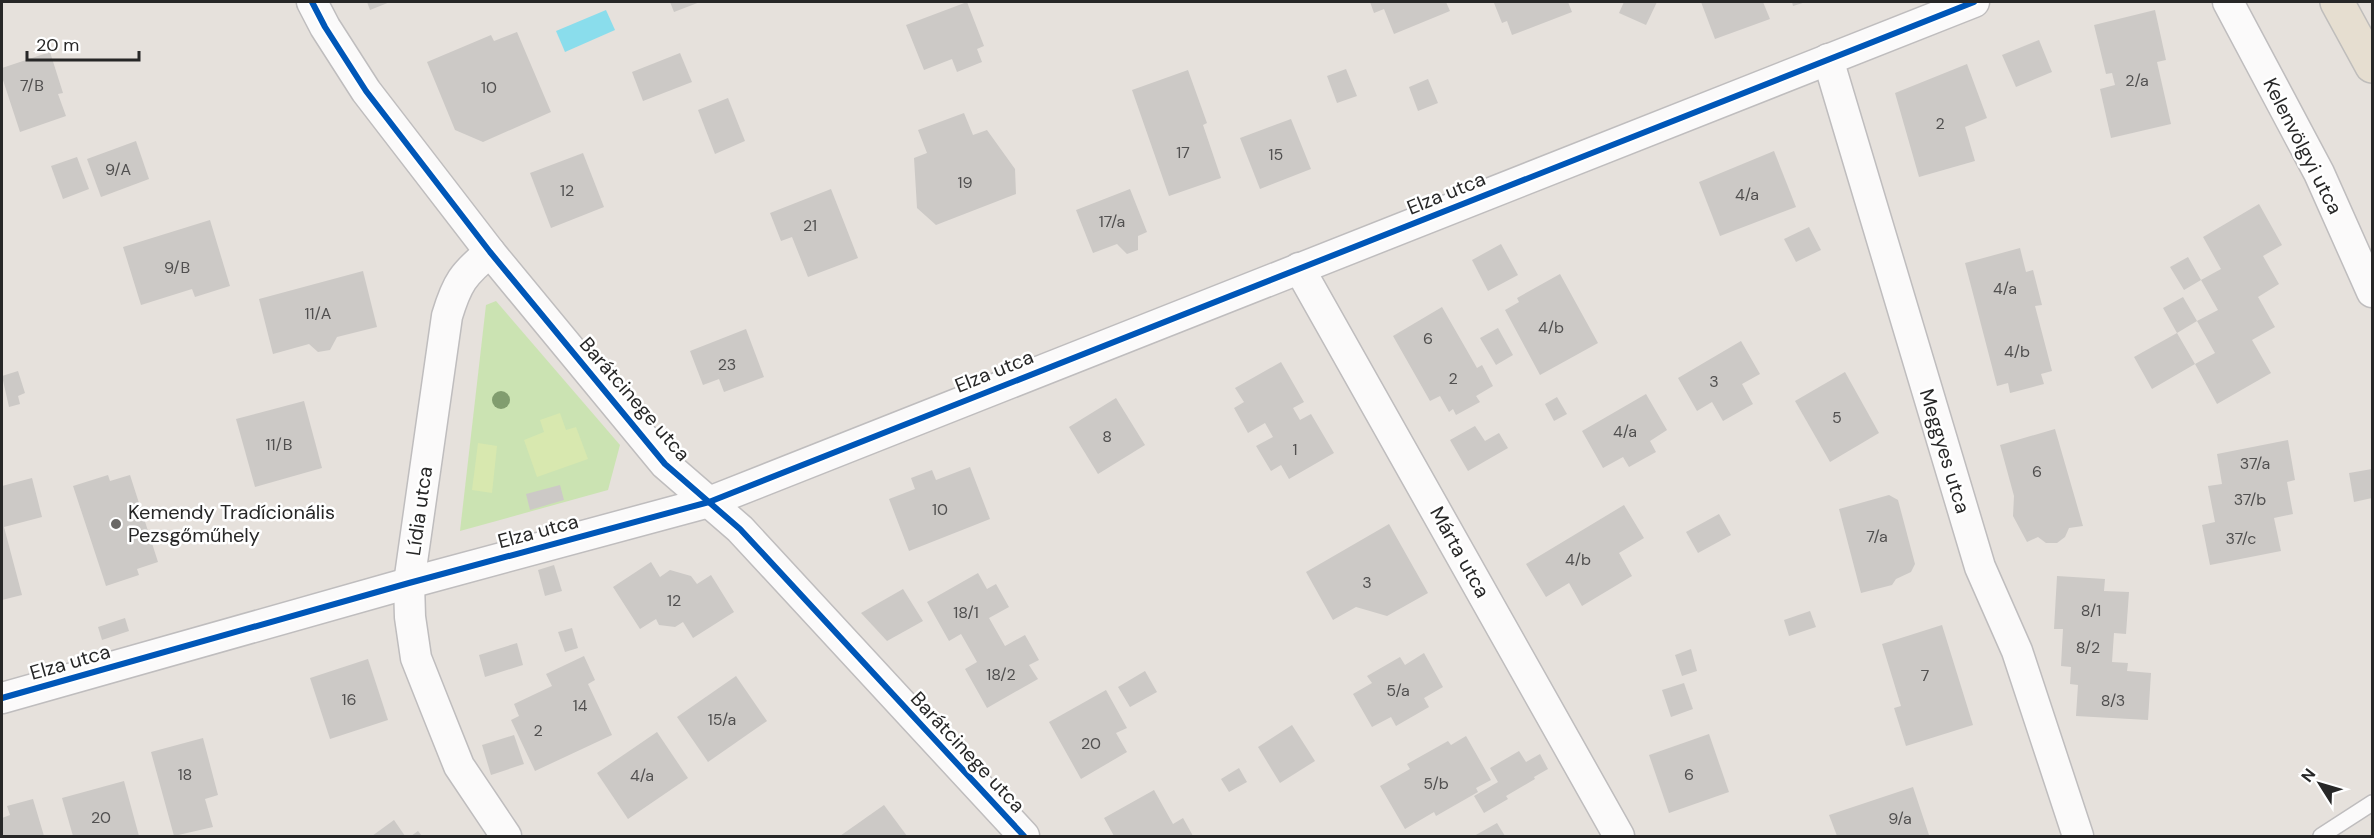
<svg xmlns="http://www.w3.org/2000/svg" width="2374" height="838" font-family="'DM Sans',sans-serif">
<rect width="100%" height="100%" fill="#e6e1dc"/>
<polygon fill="#cbe3b2" points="496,301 620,445 608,490 460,531 486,305"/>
<g fill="#d8e8af">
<polygon points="560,413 566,430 576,427 588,459 537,477 524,440 544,432 540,420"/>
<polygon points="478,443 497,446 492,493 472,490"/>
</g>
<polygon fill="#8addec" points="606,10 615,30 565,52 556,31"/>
<g fill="#ccc9c6">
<polygon points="367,2 390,2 370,10"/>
<polygon points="670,2 700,2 674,12"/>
<polygon points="967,2 984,46 977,49 982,62 957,72 952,59 924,70 906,25"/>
<polygon points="1370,2 1446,2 1450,11 1394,34 1384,9 1374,13"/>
<polygon points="1499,2 1568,2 1572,12 1512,35 1507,21 1502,23 1494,3"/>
<polygon points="1624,2 1657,2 1646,25 1619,13"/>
<polygon points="1701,2 1763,2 1770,19 1715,39"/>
<polygon points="1792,2 1806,2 1793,6"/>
<polygon points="2155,10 2166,60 2157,62 2171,124 2111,138 2100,89 2115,85 2112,73 2106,74 2094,25"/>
<polygon points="517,32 551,112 483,142 455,130 427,62 491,35 494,41"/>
<polygon points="2039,40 2052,72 2016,87 2002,55"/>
<polygon points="50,52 63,93 58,94 66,116 20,132 2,77 2,68"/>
<polygon points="680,53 692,82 643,101 632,72"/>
<polygon points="1967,64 1987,118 1965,127 1975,161 1919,177 1895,93"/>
<polygon points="1346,69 1357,96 1337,103 1327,76"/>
<polygon points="1188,70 1207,123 1203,125 1221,178 1169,196 1132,90"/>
<polygon points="1428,79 1438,103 1418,111 1409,87"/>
<polygon points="728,98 745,141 715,154 698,110"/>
<polygon points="964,113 973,135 987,130 1015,169 1016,194 936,225 917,208 914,158 927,153 918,130"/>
<polygon points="1291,119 1311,169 1260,189 1240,138"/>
<polygon points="136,141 149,179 101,197 87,159"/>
<polygon points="1774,151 1796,207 1720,236 1699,182"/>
<polygon points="583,153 604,207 551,228 530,173"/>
<polygon points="77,157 89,189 63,199 51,166"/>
<polygon points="831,189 858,258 808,277 792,237 781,241 770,213"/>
<polygon points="1130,189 1147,232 1138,236 1138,250 1127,254 1117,244 1093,253 1076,210"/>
<polygon points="2259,204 2282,245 2263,256 2279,284 2258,297 2275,327 2252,340 2271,373 2217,404 2195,364 2152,389 2134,357 2177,333 2195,364 2215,353 2197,321 2177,333 2163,308 2183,297 2197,321 2218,310 2201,280 2184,290 2170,267 2188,257 2201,280 2221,269 2203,237"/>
<polygon points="210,220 230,286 195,297 192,289 141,305 123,247"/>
<polygon points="1809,227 1821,250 1796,262 1784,239"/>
<polygon points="1501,244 1518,275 1488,291 1472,260"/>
<polygon points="2020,248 2026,272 2033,270 2042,305 2035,306 2052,371 2041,374 2044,384 2010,393 2008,383 1997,386 1965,263"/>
<polygon points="363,271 377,327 337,337 330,350 318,352 309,344 273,354 259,299"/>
<polygon points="1560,274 1598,343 1540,375 1505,310 1519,302 1517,298"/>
<polygon points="1442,307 1477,368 1482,365 1493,386 1476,396 1480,402 1456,415 1453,409 1449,412 1440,396 1430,401 1393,336"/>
<polygon points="1498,328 1513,355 1496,365 1480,338"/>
<polygon points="746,329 764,377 724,392 719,379 703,385 690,351"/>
<polygon points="1741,341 1760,374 1742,384 1753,404 1723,421 1712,402 1697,411 1678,378"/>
<polygon points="1281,362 1304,402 1293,408 1300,420 1311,414 1334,453 1289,479 1281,465 1271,471 1256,446 1273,437 1265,423 1248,433 1234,408 1244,402 1235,388"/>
<polygon points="18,371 25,393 18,396 20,404 9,407 2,376"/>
<polygon points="1845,372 1879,433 1830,462 1795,401"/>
<polygon points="1646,394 1667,430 1650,441 1656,452 1629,467 1623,457 1603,468 1582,431"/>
<polygon points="1557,397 1567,414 1554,421 1545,404"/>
<polygon points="1116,398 1145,445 1098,474 1069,427"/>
<polygon points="304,401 322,468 255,487 236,419"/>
<polygon points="1475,426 1485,441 1499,433 1508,448 1468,471 1450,440"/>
<polygon points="2055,429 2083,526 2069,528 2065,537 2057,543 2046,543 2038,537 2027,542 2013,516 2014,496 2000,445"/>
<polygon points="2288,440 2295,480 2287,482 2293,514 2274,518 2281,551 2210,565 2202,525 2215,522 2208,486 2222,484 2217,454"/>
<polygon points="970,467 990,519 909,551 889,499 915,489 911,478 932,470 936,480"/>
<polygon points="2372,469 2372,498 2354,502 2349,473"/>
<polygon points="108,475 110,481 130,475 158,562 137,569 139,575 106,586 73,486"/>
<polygon points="32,478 42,517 4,527 22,595 2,600 2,486"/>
<polygon points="560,485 564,500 530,510 526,494"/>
<polygon points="1889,495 1898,500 1915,564 1911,572 1896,579 1892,585 1861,593 1839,509"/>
<polygon points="1624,505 1644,538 1619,553 1632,576 1582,606 1569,583 1546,597 1526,564"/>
<polygon points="1719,514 1731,535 1698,553 1686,532"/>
<polygon points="1389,524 1428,593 1387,616 1356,607 1333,620 1306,572"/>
<polygon points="651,562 660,577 670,570 691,576 697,584 711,575 734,612 693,638 683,622 675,627 659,625 656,619 640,629 613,587"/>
<polygon points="554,565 562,591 545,596 538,570"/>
<polygon points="978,573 987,589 996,584 1009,607 989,618 1005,646 1025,635 1039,660 1029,665 1038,679 987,708 965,669 977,662 961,634 949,641 927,602"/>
<polygon points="2057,576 2105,579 2104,591 2129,592 2126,634 2114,633 2112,662 2128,663 2127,671 2151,673 2148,720 2076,716 2078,685 2070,684 2071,667 2061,666 2063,629 2054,629"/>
<polygon points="903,589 923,621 887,641 861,613"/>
<polygon points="1810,611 1816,627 1789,636 1784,620"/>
<polygon points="125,618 129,631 102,640 98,627"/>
<polygon points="1942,625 1973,725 1906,746 1894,708 1901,706 1882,644"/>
<polygon points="572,628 578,648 565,652 558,632"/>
<polygon points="517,643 523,665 485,677 479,655"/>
<polygon points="1691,649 1697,671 1682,676 1675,655"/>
<polygon points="1424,653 1443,687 1424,698 1429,707 1396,726 1391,717 1372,727 1353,694 1372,683 1367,676 1400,657 1405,665"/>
<polygon points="584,656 595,680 588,684 612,735 535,771 511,720 519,716 514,704 552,686 546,674"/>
<polygon points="368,659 388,720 330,739 310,678"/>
<polygon points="1145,671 1157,692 1130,707 1118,687"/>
<polygon points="736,676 767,721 708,762 677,717"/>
<polygon points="1684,683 1693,709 1671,717 1662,690"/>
<polygon points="1106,690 1127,728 1116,733 1127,752 1081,779 1049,722"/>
<polygon points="1292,725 1315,761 1280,783 1258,747"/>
<polygon points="657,732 688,778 628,819 597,773"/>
<polygon points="1709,734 1729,792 1669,813 1649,755"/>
<polygon points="514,735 524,764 491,775 482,745"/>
<polygon points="1466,736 1491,780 1476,788 1478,792 1436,816 1434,812 1405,829 1380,786 1410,769 1407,764 1448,741 1451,745"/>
<polygon points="203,738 218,795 205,799 213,827 174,836 151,752"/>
<polygon points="1519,751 1526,762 1540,754 1548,769 1534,777 1535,779 1506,796 1508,799 1484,813 1474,796 1498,782 1490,768"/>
<polygon points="1239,768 1247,782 1229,792 1221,779"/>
<polygon points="124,781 139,836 73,836 62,798"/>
<polygon points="1913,787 1929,835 1924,836 1837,836 1829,815"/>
<polygon points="1154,790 1173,824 1183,818 1193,836 1114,836 1104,818"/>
<polygon points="33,799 44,836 2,836 2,818 10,815 7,806"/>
<polygon points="884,805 907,836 840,836"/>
<polygon points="394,820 405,836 372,836"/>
<polygon points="1497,823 1505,836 1474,836"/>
<polygon points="418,831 422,836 411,836"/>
</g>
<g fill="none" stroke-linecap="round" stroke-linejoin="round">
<g stroke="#bfbdbe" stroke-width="18">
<polyline id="service" points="2321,836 2372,803"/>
</g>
<g stroke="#bfbdbe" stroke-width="33">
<g id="minor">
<polyline points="312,2 325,27 366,91 490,252 665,464 740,529 1024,836"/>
<polyline points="2228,2 2319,173 2372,292"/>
<polyline points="1828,59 1980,567 2017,651 2078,836"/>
<path d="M490 252C463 274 457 283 447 316L409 583 410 617 416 658 435 706 459 766 506 836"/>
<polyline points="1299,268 1619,836"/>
<polyline points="2,698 409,583 709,502 1974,2"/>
</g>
</g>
<g stroke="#bfbdbb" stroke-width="36">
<polyline id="primary" points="2337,2 2372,66"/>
</g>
<use href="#service" stroke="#fbfafa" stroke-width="15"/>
<use href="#minor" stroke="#fbfafa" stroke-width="30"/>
<use href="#primary" stroke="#e6ded0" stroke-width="33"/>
<g stroke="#fff" stroke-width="10">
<g id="cycleway">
<polyline points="312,2 325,27 366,91 490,252 665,464 740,529 1024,836"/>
<polyline points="2,698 409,583 709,502 1974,2"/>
</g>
</g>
<use href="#cycleway" stroke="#0057b8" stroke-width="6"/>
</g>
<circle fill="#819d6f" cx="501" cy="400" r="9"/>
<circle fill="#6a6866" stroke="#fff" stroke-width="2" cx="116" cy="524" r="6"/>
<g text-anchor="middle" stroke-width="5" stroke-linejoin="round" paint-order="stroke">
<g font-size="16" fill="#515050">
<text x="2137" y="86">2/a</text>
<text x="32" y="91">7/B</text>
<text x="489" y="93">10</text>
<text x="1940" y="129">2</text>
<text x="1183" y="158">17</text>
<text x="1276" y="160">15</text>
<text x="118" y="175">9/A</text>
<text x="965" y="188">19</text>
<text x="567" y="196">12</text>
<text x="1747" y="200">4/a</text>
<text x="1112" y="227">17/a</text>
<text x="810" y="231">21</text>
<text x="177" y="273">9/B</text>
<text x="2005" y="294">4/a</text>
<text x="318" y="319">11/A</text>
<text x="1551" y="333">4/b</text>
<text x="1428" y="344">6</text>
<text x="2017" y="357">4/b</text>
<text x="727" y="370">23</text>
<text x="1453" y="384">2</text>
<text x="1714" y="387">3</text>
<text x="1837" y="423">5</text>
<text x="1625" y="437">4/a</text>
<text x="1107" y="442">8</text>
<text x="279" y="450">11/B</text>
<text x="1295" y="455">1</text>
<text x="2255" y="469">37/a</text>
<text x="2037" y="477">6</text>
<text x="2250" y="505">37/b</text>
<text x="940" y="515">10</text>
<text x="1877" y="542">7/a</text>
<text x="2241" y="544">37/c</text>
<text x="1578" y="565">4/b</text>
<text x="1367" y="588">3</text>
<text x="674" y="606">12</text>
<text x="2091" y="616">8/1</text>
<text x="966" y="618">18/1</text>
<text x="2088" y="653">8/2</text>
<text x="1001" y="680">18/2</text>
<text x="1925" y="681">7</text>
<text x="1398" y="696">5/a</text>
<text x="349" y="705">16</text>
<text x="2113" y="706">8/3</text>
<text x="580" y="711">14</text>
<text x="722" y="725">15/a</text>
<text x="538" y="736">2</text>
<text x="1091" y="749">20</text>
<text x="185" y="780">18</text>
<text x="1689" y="780">6</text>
<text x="642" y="781">4/a</text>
<text x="1436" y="789">5/b</text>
<text x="101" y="823">20</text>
<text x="1900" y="824">9/a</text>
</g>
<g font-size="20" fill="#272727" stroke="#fff">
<text transform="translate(2303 146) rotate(63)" y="7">Kelenvölgyi utca</text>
<text transform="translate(1446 193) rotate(-22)" y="7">Elza utca</text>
<text transform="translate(994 371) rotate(-22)" y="7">Elza utca</text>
<text transform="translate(635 399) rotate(49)" y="7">Barátcinege utca</text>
<text transform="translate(1945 451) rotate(73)" y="7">Meggyes utca</text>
<text transform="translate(419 511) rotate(-82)" y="7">Lídia utca</text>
<text transform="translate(538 531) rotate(-15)" y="7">Elza utca</text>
<text transform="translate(1460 552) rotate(61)" y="7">Márta utca</text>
<text transform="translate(70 662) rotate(-16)" y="7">Elza utca</text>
<text transform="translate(968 752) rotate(47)" y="7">Barátcinege utca</text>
</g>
<g font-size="20" fill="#272727" stroke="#fff" text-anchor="start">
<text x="128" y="519">Kemendy Tradícionális<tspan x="128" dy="23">Pezsgőműhely</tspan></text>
</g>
</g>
<rect width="2374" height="838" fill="none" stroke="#272727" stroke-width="6"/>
<g transform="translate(2320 784) rotate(307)" stroke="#ffffff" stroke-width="4.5" paint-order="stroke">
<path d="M0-4.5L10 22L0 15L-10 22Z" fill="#272727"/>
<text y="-9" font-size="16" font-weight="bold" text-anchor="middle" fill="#272727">N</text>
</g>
<path d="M27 51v9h112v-9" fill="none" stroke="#272727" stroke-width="3"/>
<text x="36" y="51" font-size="18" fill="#272727" stroke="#ffffff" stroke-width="4.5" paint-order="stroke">20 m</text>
</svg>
